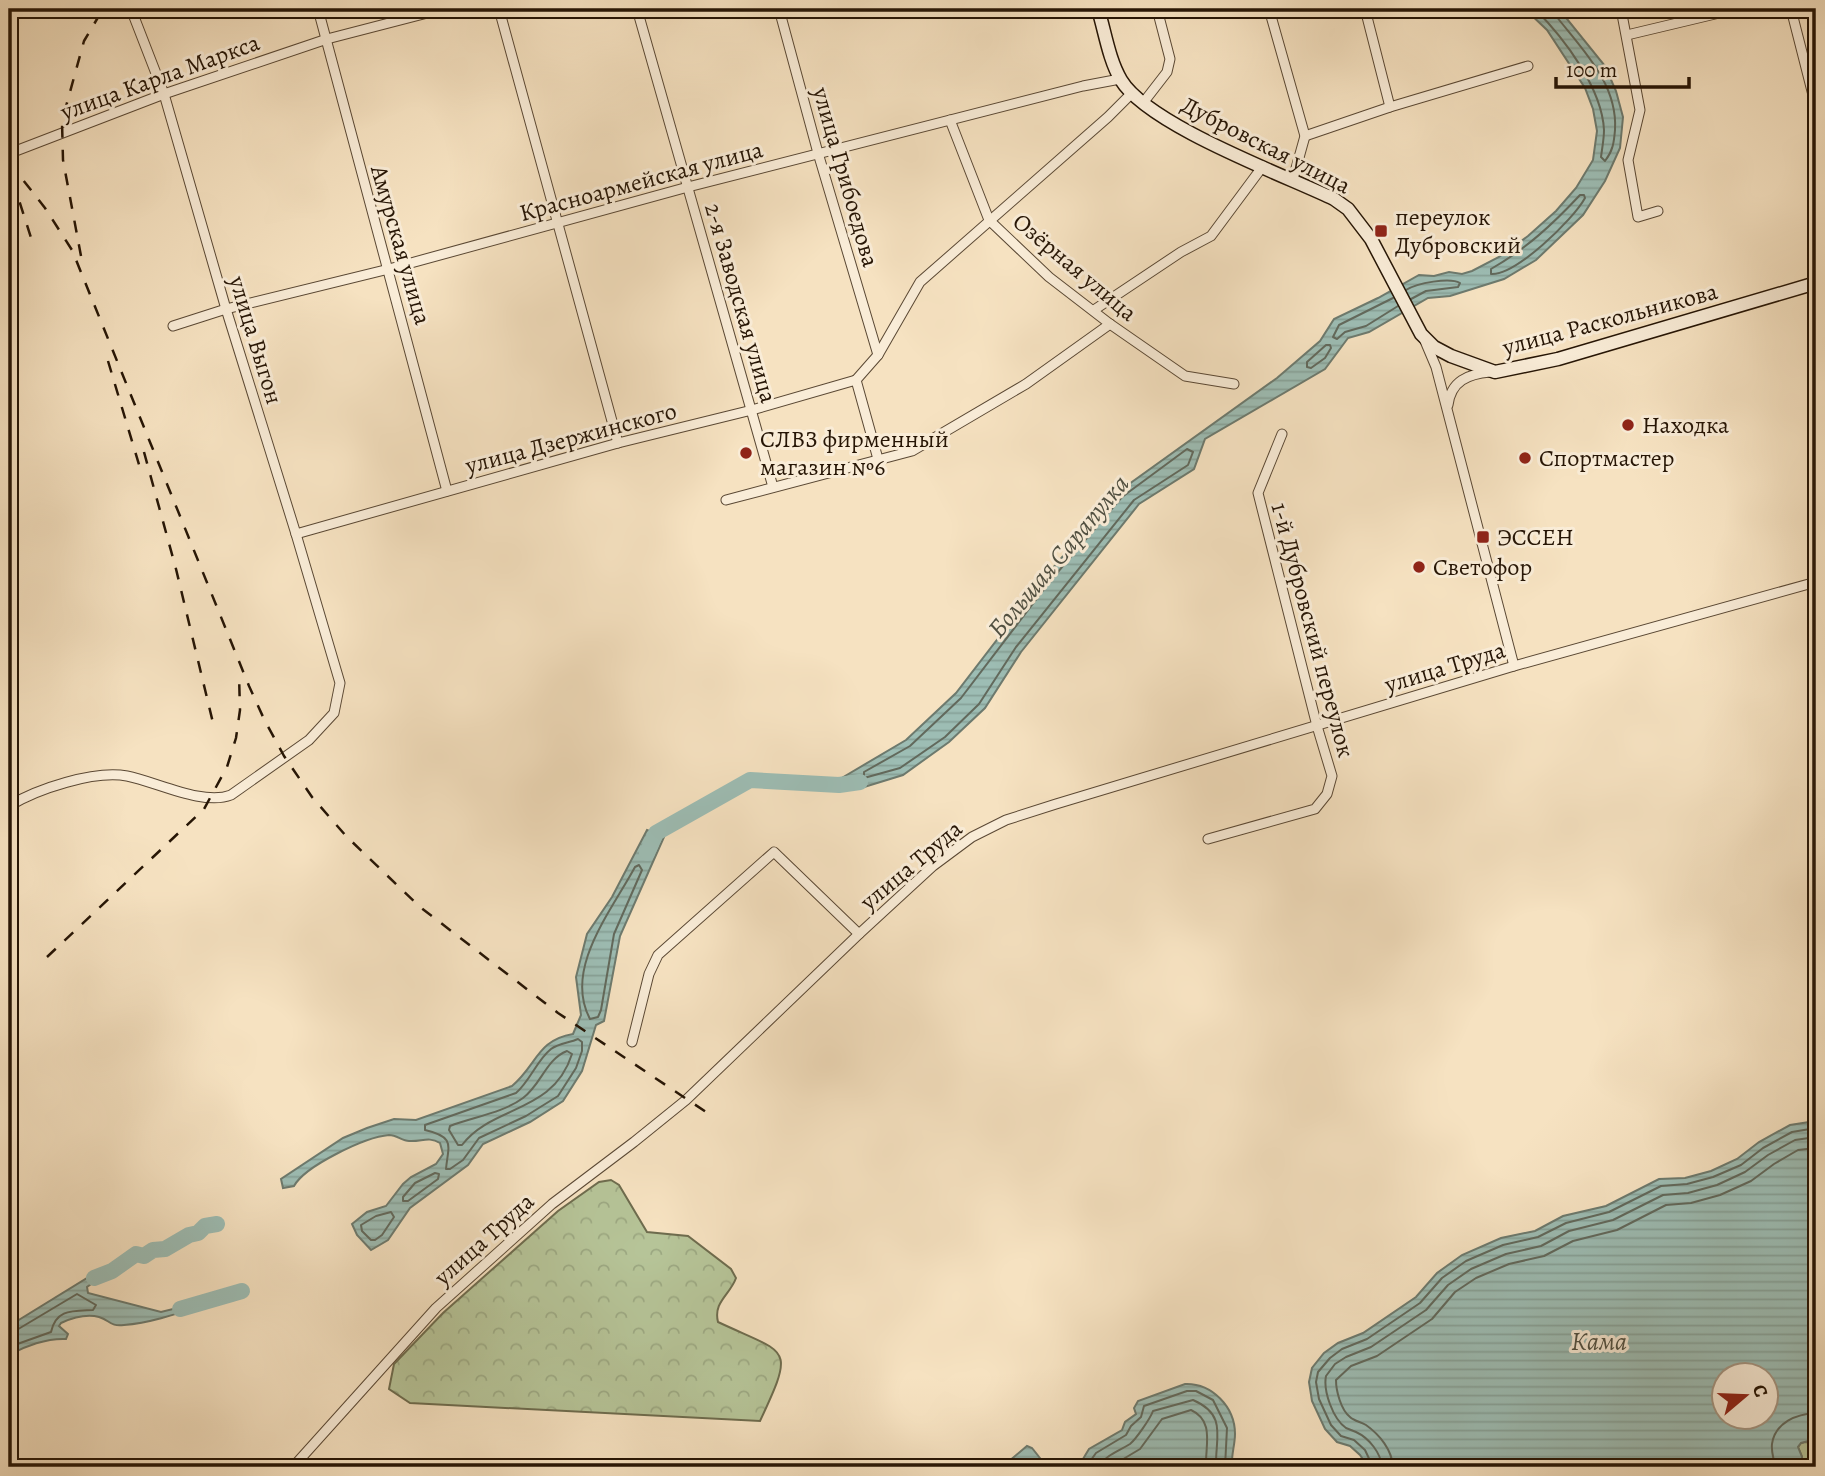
<svg xmlns="http://www.w3.org/2000/svg" width="1825" height="1476" font-family="Alegreya,serif">
<defs>
<pattern id="forest-crowns" width="20" height="18" patternUnits="userSpaceOnUse" patternTransform="scale(1.75)"><rect width="20" height="18" fill="#b6c498"/><path d="M2 6a3 3 0 1 1 6 0M12 15a3 3 0 1 1 6 0" fill="none" stroke="#9ca882"/></pattern>
<pattern id="water-rules" width="6" height="5" patternUnits="userSpaceOnUse" patternTransform="scale(1.75)"><rect width="6" height="5" fill="#9dbdb4"/><path d="M0 2.5h6" fill="none" stroke="#87a299"/></pattern>
</defs>
<rect width="100%" height="100%" fill="#f6e2c1"/>
<filter id="stains"><feTurbulence type="fractalNoise" baseFrequency=".00286" numOctaves="4"/><feColorMatrix values="0 0 0 0 .2 0 0 0 0 .09 0 0 0 0 .02 0 0 0 .5 -.17"/></filter>
<radialGradient id="worn" r=".72"><stop offset=".6" stop-color="#630" stop-opacity="0"/><stop offset="1" stop-color="#630" stop-opacity=".3"/></radialGradient>
<g fill="url(#forest-crowns)" stroke="#6e6c4e" stroke-width="2">
<path d="M611 1180 619 1185 647 1232 688 1236 731 1269 736 1278C730 1295 713 1302 718 1322 788 1355 796 1344 760 1421L410 1403 389 1389 394 1364 443 1313 558 1211 599 1182Z"/>
<polygon points="1816,1439 1816,1467 1801,1467 1802,1457 1798,1447 1801,1443"/>
</g>
<g fill="url(#water-rules)" stroke="#6d7a6e" stroke-width="2" fill-rule="evenodd">
<polygon points="1525,9 1559,9 1605,66 1616,91 1623,117 1620,148 1605,181 1583,215 1536,260 1504,279 1450,296 1428,298 1369,332 1348,338 1325,369 1205,439 1194,469 1139,504 1021,652 985,708 949,742 903,775 861,788 839,788 840,779 906,740 956,693 1046,576 1118,492 1277,378 1320,341 1334,319 1378,298 1419,275 1434,276 1449,272 1462,274 1472,271 1499,257 1528,236 1556,211 1576,188 1593,160 1597,131 1593,109 1585,88 1547,30"/>
<path d="M647 830 664 837 620 936 604 1021 596 1025 582 1071 563 1101 530 1122 483 1144 468 1165 410 1208 388 1240 371 1250 357 1235 352 1224 367 1212 386 1206 403 1184 411 1177 436 1164 443 1154 440 1143C428 1136 422 1142 409 1141 402 1141 397 1135 389 1135 365 1137 305 1166 294 1186L283 1188 281 1179 343 1138 367 1128 394 1119 416 1120 512 1086C537 1065 537 1040 573 1034L581 1015 576 977 587 934 612 897Z"/>
<path d="M1816 1121V1439L1801 1443 1798 1447 1802 1457 1801 1467H1368L1360 1455 1350 1446 1337 1442 1325 1429 1312 1401 1309 1382 1312 1368 1324 1353 1338 1343 1363 1333 1416 1297 1437 1273 1462 1255 1501 1238 1535 1231 1563 1216 1606 1206 1659 1179 1685 1178 1711 1171 1737 1159 1759 1142 1790 1125ZM1766 1374V1416H1724V1374Z"/>
<path d="M107 1270 116 1272 112 1276 101 1277 87 1287 88 1293 161 1312 197 1303 200 1306C176 1314 150 1323 124 1325 110 1327 110 1320 99 1317 87 1314 72 1318 61 1323L59 1326 68 1334 66 1339C47 1338 25 1346 9 1355V1326L92 1275Z"/>
<path d="M1185 1384C1212 1383 1235 1407 1235 1434 1235 1445 1231 1455 1232 1467H1072L1080 1464 1089 1449 1122 1430 1125 1422 1136 1414 1134 1408 1138 1401Z"/>
<polygon points="1027,1446 1032,1448 1047,1467 1002,1467"/>
</g>
<g fill="none" stroke-linecap="round" stroke-linejoin="round">
<g stroke="#62695c" stroke-width="2">
<path d="M1535 9C1564 38 1602 88 1604 130 1604 139 1602 149 1601 157L1605 161C1613 151 1614 142 1615 130 1618 84 1582 49 1556 16L1554 9"/>
<path d="M1580 195H1584L1585 198C1573 220 1515 276 1491 274V269C1526 249 1553 224 1580 195Z"/>
<path d="M1406 290C1417 283 1450 277 1460 283L1458 287 1426 291 1411 299"/>
<polyline points="1393,298 1339,325 1333,337 1337,339 1345,332 1366,326 1398,306"/>
<polygon points="1326,345 1330,345 1331,348 1325,358 1311,368 1307,367 1307,362"/>
<polygon points="1187,449 1193,452 1188,465 1134,500 1016,647 979,704 945,737 900,768 864,778 864,772 910,746 961,698 1051,580 1122,497"/>
<path d="M639 865 642 870 614 934 601 1010 598 1017 590 1019C563 969 612 910 635 867Z"/>
<path d="M578 1039 582 1042V1051L576 1068 558 1096 526 1116 479 1138 463 1160 450 1169H446C448 1146 456 1137 425 1130V1125L516 1093C530 1081 537 1060 551 1049 559 1043 569 1043 578 1039Z"/>
<path d="M567 1051 572 1054C553 1114 492 1105 462 1145H458L449 1130 450 1126C473 1117 503 1113 523 1098 541 1085 546 1059 567 1051Z"/>
<polygon points="435,1173 439,1174 438,1179 408,1201 403,1201 403,1197 415,1183"/>
<polygon points="391,1212 394,1217 382,1235 375,1240 371,1240 362,1231 361,1225 376,1216"/>
<path d="M9 1332 15 1331 77 1294 96 1305 93 1310C72 1311 56 1309 51 1332L9 1347"/>
<polyline points="1086,1467 1096,1453 1126,1435 1131,1426 1141,1417 1144,1406 1187,1391 1196,1391 1213,1400 1227,1428 1225,1467"/>
<path d="M1097 1467C1107 1455 1117 1452 1130 1444 1136 1439 1150 1419 1153 1411L1193 1400C1228 1415 1215 1438 1216 1467"/>
<path d="M1110 1467 1140 1449 1162 1419 1191 1410C1215 1421 1205 1446 1206 1467"/>
<polyline points="1373,1467 1365,1450 1354,1440 1341,1436 1331,1425 1319,1399 1316,1382 1318,1372 1330,1358 1342,1349 1367,1339 1420,1303 1442,1278 1466,1261 1503,1245 1538,1237 1566,1223 1609,1212 1661,1186 1687,1184 1713,1177 1741,1165 1763,1148 1792,1132 1816,1128"/>
<path d="M1382 1467C1381 1453 1369 1438 1356 1432 1356 1432 1346 1428 1346 1428 1333 1419 1323 1391 1326 1376L1335 1364 1346 1357 1371 1347 1426 1310 1448 1285 1471 1269 1506 1254 1541 1246 1569 1231 1613 1220 1663 1195 1688 1193 1717 1185 1745 1172 1768 1155 1795 1140 1816 1137"/>
<path d="M1393 1467C1392 1450 1380 1435 1366 1425 1361 1422 1354 1421 1350 1417 1341 1410 1336 1391 1336 1380L1351 1366 1377 1356 1432 1319 1455 1292 1476 1278 1509 1264 1544 1256 1573 1241 1617 1230 1666 1205 1691 1203 1720 1195 1751 1181 1774 1164 1798 1150 1816 1148"/>
<path d="M1775 1467C1774 1459 1771 1452 1772 1444 1775 1422 1797 1414 1816 1413"/>
</g>
<g stroke="#9dbdb4" stroke-width="16">
<polyline points="647,853 656,833 750,780 839,785 860,782"/>
<polyline points="94,1278 112,1271 136,1254 144,1256 153,1250 165,1249 189,1235 198,1233 205,1226 217,1224"/>
<polyline points="180,1309 242,1291"/>
</g>
<g stroke="#5a4834" stroke-width="11">
<g id="minor">
<polyline points="318,9 447,491"/>
<polyline points="499,9 618,443"/>
<polyline points="637,9 773,487"/>
<polyline points="779,9 818,153 878,355"/>
<polyline points="1269,9 1305,136 1293,179"/>
<polyline points="1365,9 1390,107"/>
<polyline points="1621,9 1640,110 1628,160 1638,217 1658,211"/>
<polyline points="1791,9 1816,107"/>
<polyline points="1627,35 1736,9"/>
<polyline points="1143,103 1167,72 1170,59 1157,9"/>
<polyline points="950,120 989,220 1049,277 1110,324 1185,376 1234,384"/>
<polyline points="1305,136 1390,107 1528,66"/>
<polyline points="13,152 164,94 327,39 443,9"/>
<polyline points="1094,310 1181,252 1211,236 1263,166"/>
<polyline points="173,326 226,309 389,269 688,187 1083,86 1120,79"/>
<polyline points="1425,341 1436,367 1514,666"/>
<polyline points="856,380 878,355 920,282 1108,117 1131,94"/>
<polyline points="856,380 878,459"/>
<path d="M1448 405C1451 381 1468 374 1490 372"/>
<polyline points="726,500 912,451 1026,384 1110,324"/>
<polyline points="296,534 618,443 752,410 856,380"/>
<path d="M9 806C37 789 94 770 127 776 157 782 203 806 231 795L309 740 334 713 340 683 296 534 226 309 164 94 131 9"/>
<polyline points="1208,839 1315,809 1327,794 1332,776 1317,726 1258,493 1282,434"/>
<polyline points="9,1011 10,1013"/>
<polyline points="632,1042 649,974 658,955 774,852 859,934"/>
<polyline points="293,1467 436,1308 552,1204 634,1142 686,1100 859,934 933,866 972,837 1006,820 1056,804 1514,666 1816,582"/>
</g>
</g>
<g stroke="#261505" stroke-width="15">
<path id="secondary" d="M1098 9C1105 32 1109 60 1121 80 1148 125 1284 175 1334 199L1348 209 1371 239 1421 334 1434 347 1451 356 1495 372 1558 359 1816 283"/>
</g>
<use href="#minor" stroke="#f9ecd7" stroke-width="9"/>
<use href="#secondary" stroke="#f9ecd7" stroke-width="12"/>
<g stroke="#261505" stroke-width="2.5" stroke-dasharray="12 12" stroke-linecap="butt">
<polyline points="9,162 45,208 72,250 249,686 264,719 284,756 312,797 346,836 420,907 558,1013 709,1114"/>
<polyline points="9,181 18,197 33,244"/>
<polyline points="81,256 63,160 62,121 84,41 103,9"/>
<polyline points="108,361 140,468"/>
<polyline points="144,452 176,569 214,727"/>
<polyline points="47,957 204,809 227,767 236,738 240,710 239,675"/>
</g>
</g>
<g fill="#8f2418" stroke="#f9ecd7" stroke-width="2.5">
<rect x="1374" y="224" width="14" height="14" rx="3.5"/>
<circle cx="1628" cy="425" r="7"/>
<circle cx="746" cy="453" r="7"/>
<circle cx="1525" cy="458" r="7"/>
<rect x="1476" y="530" width="14" height="14" rx="3.5"/>
<circle cx="1419" cy="567" r="7"/>
</g>
<g text-anchor="middle" stroke-width="6" stroke-linejoin="round" paint-order="stroke">
<g font-size="24" fill="#261505" stroke="#f9ecd7">
<text transform="translate(160 77) rotate(-20)" y="8">улица Карла Маркса</text>
<text transform="translate(1266 145) rotate(27)" y="8">Дубровская улица</text>
<text transform="translate(846 177) rotate(74)" y="8">улица Грибоедова</text>
<text transform="translate(641 181) rotate(-15)" y="8">Красноармейская улица</text>
<text transform="translate(401 245) rotate(74)" y="8">Амурская улица</text>
<text transform="translate(1075 267) rotate(40)" y="8">Озёрная улица</text>
<text transform="translate(741 303) rotate(74)" y="8">2-я Заводская улица</text>
<text transform="translate(1610 319) rotate(-15)" y="8">улица Раскольникова</text>
<text transform="translate(256 340) rotate(73)" y="8">улица Выгон</text>
<text transform="translate(571 438) rotate(-15)" y="8">улица Дзержинского</text>
<text transform="translate(1313 630) rotate(75)" y="8">1-й Дубровский переулок</text>
<text transform="translate(1445 667) rotate(-17)" y="8">улица Труда</text>
<text transform="translate(911 865) rotate(-40)" y="8">улица Труда</text>
<text transform="translate(484 1239) rotate(-42)" y="8">улица Труда</text>
</g>
<g font-size="24" fill="#261505" stroke="#f9ecd7" text-anchor="start">
<text x="1395" y="225">переулок<tspan x="1395" dy="28">Дубровский</tspan></text>
<text x="1642" y="433">Находка</text>
<text x="760" y="447">СЛВЗ фирменный<tspan x="760" dy="28">магазин №6</tspan></text>
<text x="1539" y="466">Спортмастер</text>
<text x="1497" y="545">ЭССЕН</text>
<text x="1433" y="575">Светофор</text>
</g>
<g font-size="26" font-style="italic" fill="#505042" stroke="#f9ecd7">
<text transform="translate(1058 556) rotate(-50)" y="9">Большая Сарапулка</text>
<text x="1599" y="1350">Кама</text>
</g>
</g>
<rect width="1825" height="1476" fill="none" stroke="#f6e2c1" stroke-width="35"/>
<rect x="10" y="10" width="1804" height="1455" fill="none" stroke="#261505" stroke-width="3.5"/>
<rect x="18" y="18" width="1790" height="1441" fill="none" stroke="#261505" stroke-width="2"/>
<g transform="translate(1745 1396) rotate(71)"><circle r="33" fill="#f9ecd7" stroke="#a59683" stroke-width="2"/>
<path d="M0-5L12 26L0 18L-12 26Z" fill="#8f2418"/>
<text y="-10" font-size="19" font-weight="bold" text-anchor="middle" fill="#261505">С</text>
</g>
<path d="M1556 77v10h133v-10" fill="none" stroke="#261505" stroke-width="3.5"/>
<text x="1566" y="77" font-size="21" fill="#261505" stroke="#f9ecd7" stroke-width="5" paint-order="stroke">100 m</text>
<rect width="100%" height="100%" filter="url(#stains)"/>
<rect width="100%" height="100%" fill="url(#worn)"/>
</svg>
